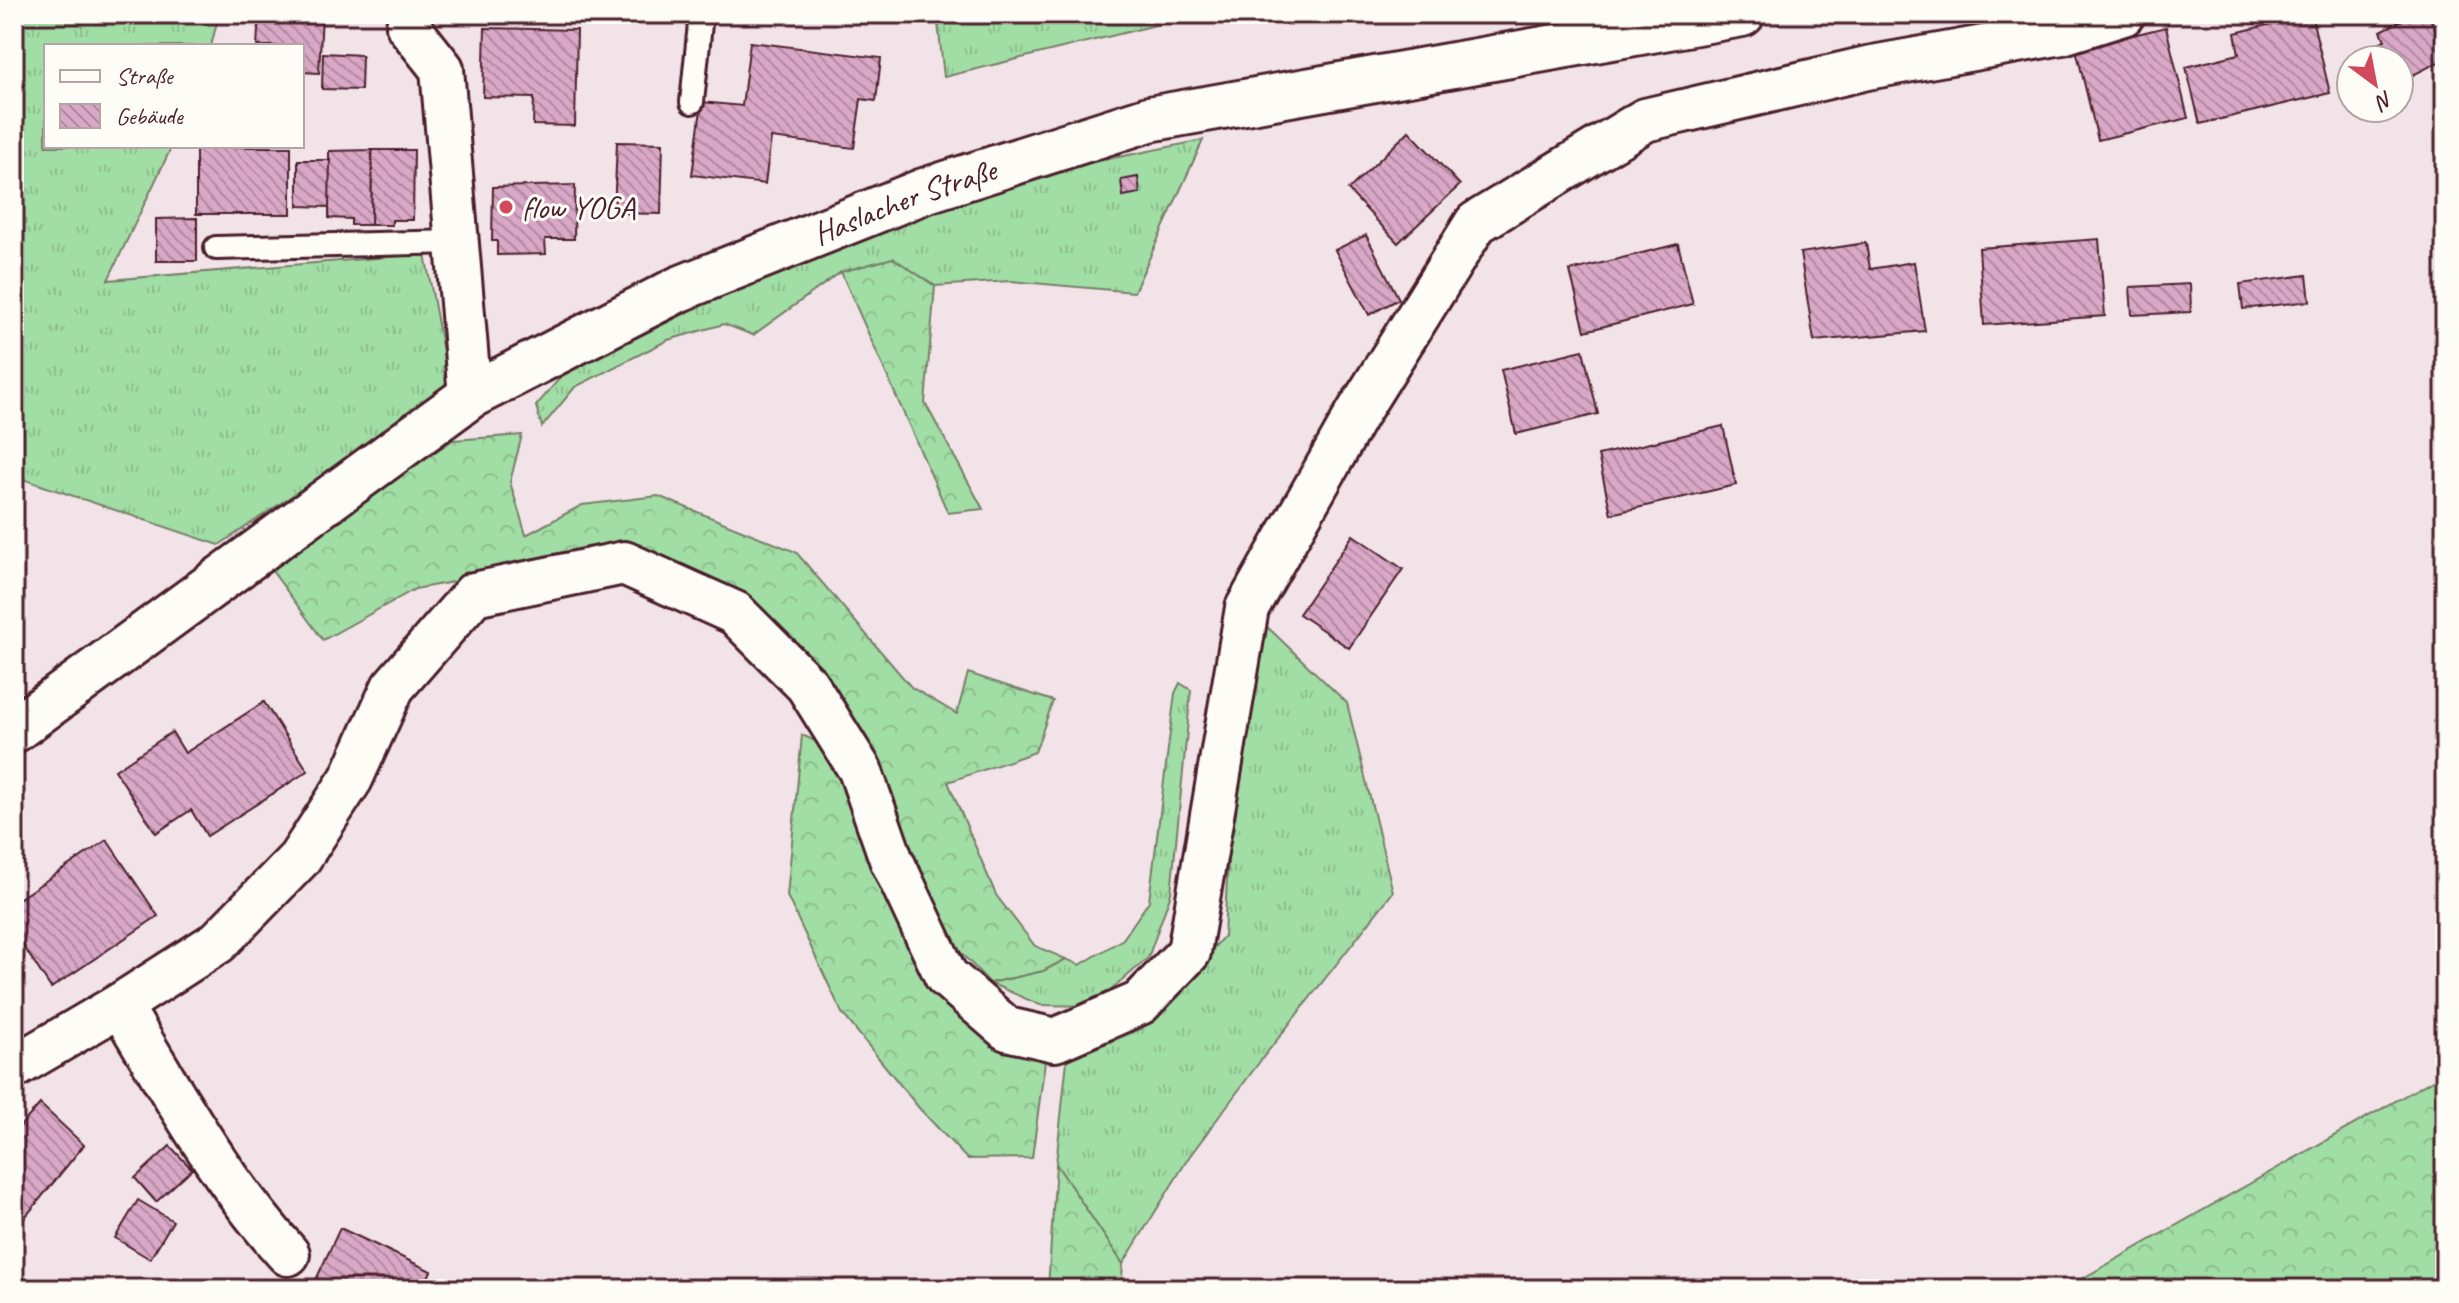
<svg xmlns="http://www.w3.org/2000/svg" width="2459" height="1303" font-family="Caveat,sans-serif">
<defs>
<pattern id="grass-tufts" width="24" height="20" patternUnits="userSpaceOnUse" patternTransform="scale(2)"><rect width="24" height="20" fill="#a1dea5"/><path d="M3 7l-1-3M5 7V3M7 7l1-3M15 17l-1-3M17 17v-4M19 17l1-3" fill="none" stroke="#8cbe8e"/></pattern>
<pattern id="forest-crowns" width="20" height="18" patternUnits="userSpaceOnUse" patternTransform="scale(2)"><rect width="20" height="18" fill="#a1dea5"/><path d="M2 6a3 3 0 1 1 6 0M12 15a3 3 0 1 1 6 0" fill="none" stroke="#8cbe8e"/></pattern>
<pattern id="building-back-hatch" width="6" height="6" patternUnits="userSpaceOnUse" patternTransform="scale(2)"><rect width="6" height="6" fill="#d9a8c6"/><path d="M-1 5l2 2M0 0l6 6M5-1l2 2" fill="none" stroke="#b288a1"/></pattern>
</defs>
<rect width="100%" height="100%" fill="#f2e3e8"/>
<filter id="ink" filterUnits="userSpaceOnUse"><feTurbulence type="fractalNoise" baseFrequency=".0125" numOctaves="2"/><feDisplacementMap in="SourceGraphic" scale="16" xChannelSelector="R" yChannelSelector="G"/><feConvolveMatrix kernelMatrix="1 2 1 2 8 2 1 2 1" color-interpolation-filters="sRGB"/></filter>
<g filter="url(#ink)">
<g fill="url(#grass-tufts)" stroke="#767e68" stroke-width="2">
<polygon points="14,14 219,14 211,46 46,46 46,146 172,146 108,280 425,254 450,389 219,545 14,476"/>
<polygon points="937,14 1201,14 944,77"/>
<polygon points="1203,140 1134,292 1010,281 935,286 893,258 841,272 753,335 724,324 668,340 575,387 542,427 536,406 564,373 727,293 875,227 1064,168"/>
<polygon points="1260,620 1347,703 1393,892 1258,1064 1189,1157 1123,1264 1056,1164 1067,1060 1141,1029 1224,936 1233,766"/>
<polygon points="1180,683 1191,690 1171,893 1148,958 1093,1006 1040,1005 990,983 1043,971 1066,959 1080,965 1123,939 1149,901 1175,693"/>
</g>
<g fill="url(#forest-crowns)" stroke="#767e68" stroke-width="2">
<polygon points="893,258 935,286 925,403 983,509 948,513 841,272"/>
<polygon points="522,435 510,482 526,535 582,505 658,496 796,552 911,687 957,714 968,673 1053,701 1035,752 948,782 996,895 1035,946 1066,959 1043,971 990,983 940,931 882,776 708,580 464,580 415,589 323,640 267,564 453,440"/>
<polygon points="802,735 833,749 1007,1047 1045,1061 1032,1158 967,1159 919,1108 842,1013 787,896"/>
<polygon points="2445,1073 2445,1289 2064,1289"/>
<polygon points="1056,1164 1123,1264 1121,1289 1048,1289"/>
</g>
<g fill="url(#building-back-hatch)" stroke="#4a1f2b" stroke-width="2">
<polygon points="259,14 322,14 319,73 302,72 302,46 257,46"/>
<polygon points="2311,14 2330,93 2200,124 2186,67 2239,54 2235,33"/>
<polygon points="2414,14 2428,14 2445,48 2445,59 2399,82 2399,60 2353,60 2351,56 2385,40 2381,31"/>
<polygon points="2428,14 2445,14 2445,23 2434,27"/>
<polygon points="2166,27 2188,118 2098,140 2076,49"/>
<polygon points="485,28 577,30 575,126 533,125 534,98 483,97"/>
<polygon points="750,42 881,58 876,101 861,99 854,148 771,138 765,184 692,175 702,102 742,106"/>
<polygon points="323,53 362,55 361,90 322,89"/>
<polygon points="1409,131 1460,185 1398,243 1348,190"/>
<polygon points="617,142 663,143 661,214 614,213"/>
<rect x="196" y="147" width="95" height="67"/>
<polygon points="372,150 414,150 413,220 392,220 392,225 371,225"/>
<polygon points="372,150 371,225 351,225 351,219 329,218 329,151"/>
<polygon points="298,160 330,160 329,207 298,206"/>
<polygon points="1138,177 1140,193 1123,196 1121,180"/>
<polygon points="575,185 574,239 545,239 546,254 497,255 497,241 492,241 493,187"/>
<polygon points="197,218 197,261 156,261 156,219"/>
<polygon points="1366,235 1399,299 1369,315 1335,250"/>
<polygon points="2099,239 2105,316 1984,325 1979,248"/>
<polygon points="1866,243 1870,269 1914,262 1925,331 1814,341 1800,253"/>
<polygon points="1678,244 1693,304 1585,331 1570,271"/>
<polygon points="2307,275 2310,301 2243,309 2240,284"/>
<polygon points="2190,284 2191,312 2132,315 2130,287"/>
<polygon points="1583,350 1598,414 1516,434 1501,370"/>
<polygon points="1723,426 1736,485 1611,514 1598,455"/>
<polygon points="1353,535 1403,569 1349,648 1299,614"/>
<polygon points="264,702 308,771 207,836 191,810 156,833 115,770 172,732 185,753"/>
<polygon points="107,840 158,916 51,988 14,932 14,902"/>
<polygon points="40,1104 84,1145 22,1221 14,1213 14,1133"/>
<polygon points="170,1146 192,1169 156,1202 135,1178"/>
<polygon points="138,1200 173,1221 150,1259 115,1238"/>
<polygon points="340,1228 431,1271 423,1289 325,1289 314,1284"/>
</g>
<g fill="none" stroke-linecap="round" stroke-linejoin="round">
<g stroke="#4a1f2b" stroke-width="28">
<g id="service">
<polyline points="692,102 701,14"/>
<polyline points="216,248 456,242"/>
</g>
</g>
<g stroke="#4a1f2b" stroke-width="48">
<g id="minor">
<polyline points="408,26 442,69 470,396"/>
<path d="M120 1005C171 1091 221 1180 288 1254"/>
<polyline points="14,1067 120,1005 218,942 299,859 351,779 393,687 474,594 624,563 735,613 807,685 860,770 891,859 946,976 1007,1029 1055,1040 1140,1003 1189,952 1247,608 1358,412 1476,223 1645,120 1867,68 2062,33 2123,14"/>
</g>
</g>
<g stroke="#4a1f2b" stroke-width="50">
<g id="tertiary">
<path id="s1" d="M14 730 470 396 679 289 924 191 1149 119 1742 14"/>
</g>
</g>
<use href="#service" stroke="#fdfcf7" stroke-width="22"/>
<use href="#minor" stroke="#fdfcf7" stroke-width="42"/>
<use href="#tertiary" stroke="#fdfcf7" stroke-width="44"/>
</g>
</g>
<circle fill="#d1495b" stroke="#fdfcf7" stroke-width="3" cx="506" cy="207" r="8"/>
<g text-anchor="middle" stroke-width="6" stroke-linejoin="round" paint-order="stroke">
<g font-size="32" fill="#4a1f2b" stroke="#fdfcf7">
<text dy="11" stroke="none"><textPath href="#s1" startOffset="1042">Haslacher Straße</textPath></text>
</g>
<g font-size="32" fill="#4a1f2b" stroke="#fdfcf7" text-anchor="start">
<text x="522" y="218">flow YOGA</text>
</g>
</g>
<rect width="2459" height="1303" fill="none" stroke="#fdfcf7" stroke-width="48"/>
<rect x="24" y="24" width="2411" height="1255" fill="none" stroke="#4a1f2b" stroke-width="3" filter="url(#ink)"/>
<rect x="44" y="44" width="260" height="104" fill="#fdfcf7" stroke="#b5a4a5" stroke-width="2"/>
<rect x="60" y="70" width="40" height="12" fill="#fdfcf7" stroke="#b5a4a5" stroke-width="2"/>
<text x="116" y="84" font-size="24" fill="#4a1f2b">Straße</text>
<rect x="60" y="104" width="40" height="24" fill="url(#building-back-hatch)" stroke="#b5a4a5" stroke-width="2"/>
<text x="116" y="124" font-size="24" fill="#4a1f2b">Gebäude</text>
<g transform="translate(2375 84) rotate(148)"><circle r="38" fill="#fdfcf7" stroke="#b5a4a5" stroke-width="2"/>
<path d="M0-6L14 30L0 20L-14 30Z" fill="#d1495b"/>
<text y="-12" font-size="22" font-weight="bold" text-anchor="middle" fill="#4a1f2b">N</text>
</g>
</svg>
